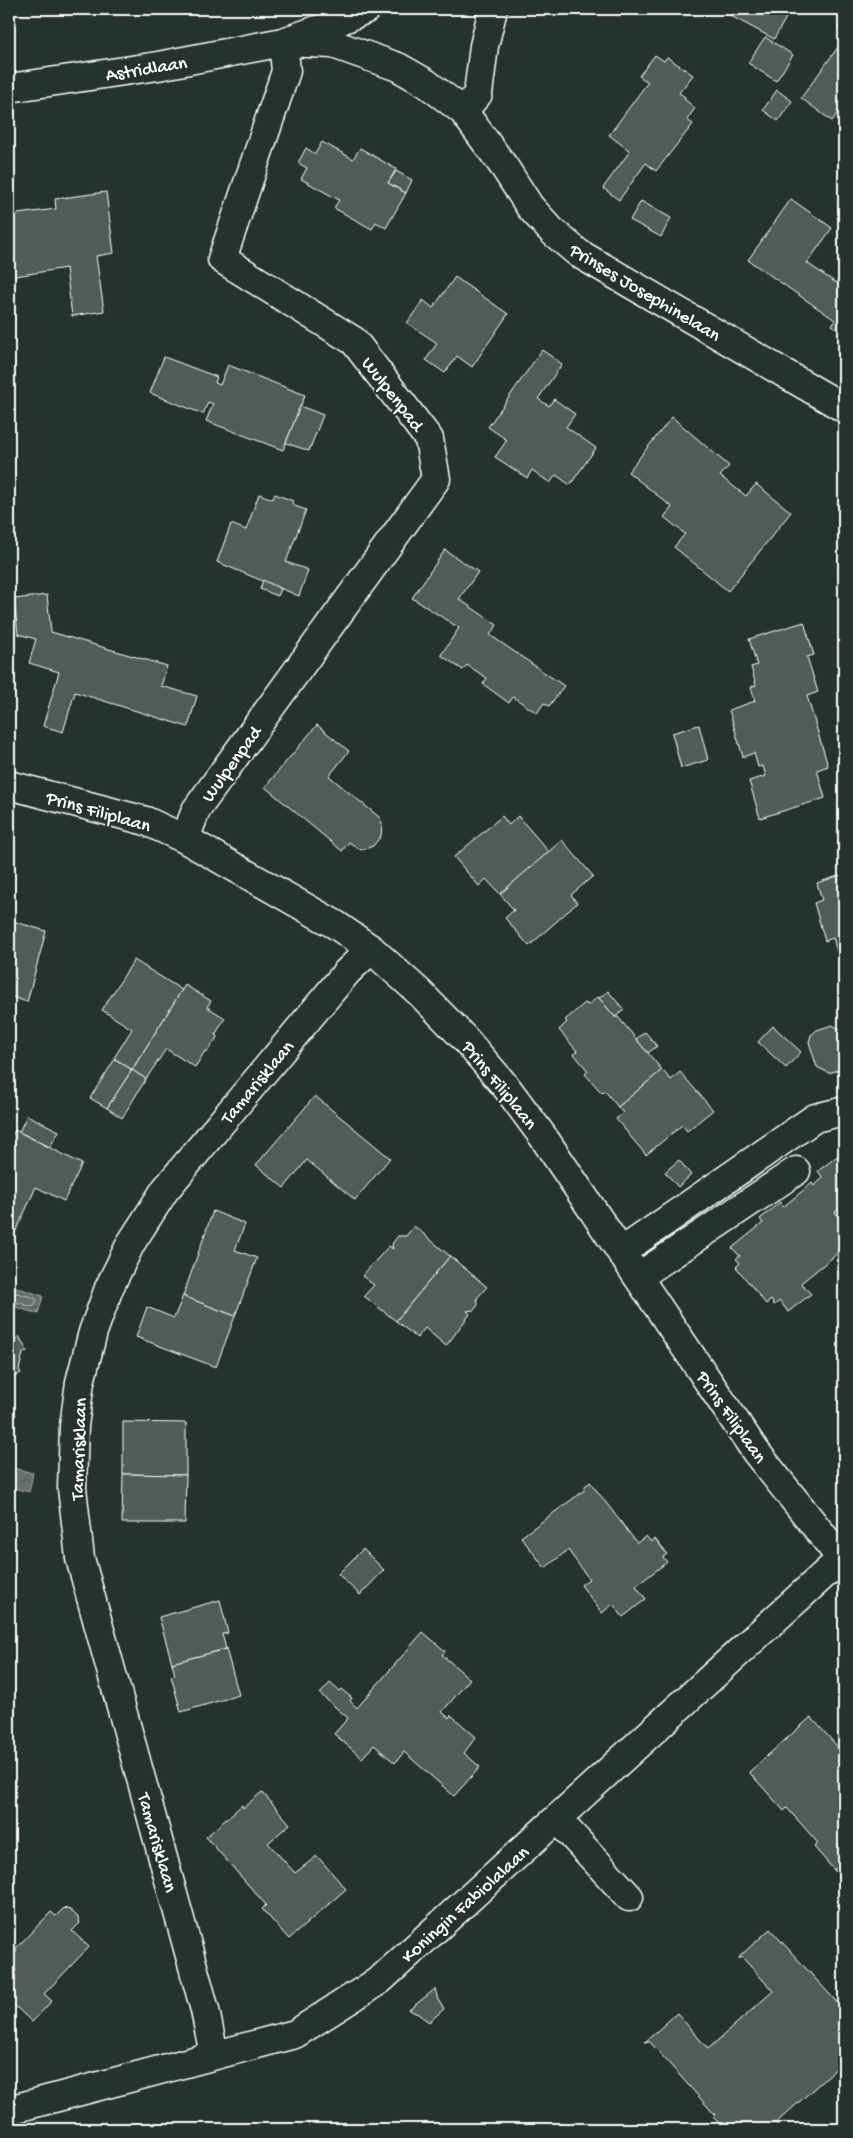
<svg xmlns="http://www.w3.org/2000/svg" width="853" height="2138" font-family="'Gochi Hand',sans-serif">
<defs>
<pattern id="water-waves" width="16" height="10" patternUnits="userSpaceOnUse" patternTransform="scale(1.25)"><rect width="16" height="10" fill="#67706c"/><path d="M0 5q4-4 8 0t8 0" fill="none" stroke="#575a59"/></pattern>
</defs>
<rect width="100%" height="100%" fill="#26332d"/>
<filter id="ink" filterUnits="userSpaceOnUse"><feTurbulence type="fractalNoise" baseFrequency=".02" numOctaves="2"/><feDisplacementMap in="SourceGraphic" scale="10" xChannelSelector="R" yChannelSelector="G"/><feConvolveMatrix kernelMatrix="1 2 1 2 8 2 1 2 1" color-interpolation-filters="sRGB"/></filter>
<g filter="url(#ink)">
<g fill="url(#water-waves)" stroke="#a4a9a7">
<polygon points="9,1285 43,1296 38,1314 9,1305"/>
<polygon points="9,1467 33,1473 29,1492 9,1487"/>
</g>
<g fill="none" stroke-linecap="round" stroke-linejoin="round">
<polyline stroke="#c2c6c4" stroke-width="1" points="9,1291 35,1298 37,1301 33,1307 9,1300"/>
</g>
<g fill="#515c57" stroke="#fff">
<polygon points="718,9 791,9 774,39"/>
<polygon points="844,19 844,33 838,28"/>
<polygon points="765,37 793,55 776,81 748,63"/>
<polygon points="844,39 844,105 832,121 801,98"/>
<polygon points="655,55 664,61 667,57 693,75 679,93 685,97 684,99 695,108 687,120 693,124 656,171 646,163 619,200 603,188 630,151 609,135 648,82 639,76"/>
<polygon points="777,90 792,101 778,121 763,110"/>
<polygon points="322,142 353,159 360,148 396,169 388,183 406,193 386,228 376,222 372,229 334,208 339,200 301,179 307,168 298,163 306,148 315,154"/>
<polygon points="396,171 412,180 406,193 388,183"/>
<polygon points="106,192 114,253 96,256 104,311 72,316 66,268 9,277 9,237 13,236 10,215 56,209 55,199"/>
<polygon points="791,199 832,228 807,263 836,283 841,276 844,279 844,334 832,325 835,320 748,260"/>
<polygon points="641,201 671,218 661,237 630,220"/>
<polygon points="455,277 508,314 472,367 457,356 445,373 426,360 437,343 407,323 423,300 433,308"/>
<polygon points="542,350 562,364 538,399 549,406 554,399 575,414 566,427 596,448 570,485 556,475 550,483 532,470 527,478 495,457 507,440 488,427"/>
<polygon points="164,357 217,377 215,383 220,385 228,365 305,395 283,450 206,421 213,404 208,402 203,414 150,393"/>
<polygon points="300,406 323,415 309,451 286,443"/>
<polygon points="672,417 729,466 720,476 746,496 756,484 791,512 728,591 674,547 685,534 664,517 672,507 628,472"/>
<polygon points="259,494 273,499 275,494 293,501 292,505 306,510 286,562 308,570 299,596 217,562 231,524 246,530"/>
<polygon points="445,550 478,572 459,599 497,625 490,635 564,686 549,706 544,703 537,713 513,697 509,703 483,684 487,678 467,665 463,670 441,655 459,628 412,598"/>
<polygon points="263,580 281,589 278,596 260,589"/>
<polygon points="47,595 51,632 167,666 161,686 197,696 188,727 75,692 63,732 43,726 59,672 29,663 36,639 18,634 14,599"/>
<polygon points="804,622 814,655 807,657 818,692 807,696 828,766 817,770 825,798 760,818 749,781 766,776 763,766 758,767 754,753 743,757 729,710 755,701 751,687 756,685 751,667 757,665 749,639"/>
<polygon points="317,725 349,751 329,776 379,817 382,823 381,836 373,846 362,850 357,848 349,842 342,851 265,787"/>
<polygon points="699,725 708,760 681,768 672,733"/>
<polygon points="502,816 509,825 518,816 549,852 500,894 486,879 479,886 454,857"/>
<polygon points="562,840 593,876 571,895 577,903 529,946 505,918 514,910 500,894"/>
<polygon points="844,874 844,974 833,938 825,941 814,903 822,900 817,883"/>
<polygon points="9,920 46,931 27,1002 9,996"/>
<polygon points="134,960 182,990 132,1070 114,1058 132,1029 102,1010"/>
<polygon points="185,985 211,1001 207,1007 225,1018 215,1035 218,1036 207,1052 205,1051 195,1067 166,1049 146,1079 132,1070"/>
<polygon points="608,991 624,1010 615,1017 599,998"/>
<polygon points="598,997 615,1017 618,1017 662,1070 618,1107 605,1091 602,1093 585,1074 588,1071 574,1054 577,1051 559,1030 567,1022 565,1020 585,1003 588,1005"/>
<polygon points="832,1025 844,1031 844,1068 829,1073 817,1067 809,1042 811,1035 817,1030"/>
<polygon points="773,1026 801,1052 786,1068 758,1042"/>
<polygon points="645,1032 657,1046 648,1053 636,1039"/>
<polygon points="115,1059 132,1070 107,1108 90,1098"/>
<polygon points="132,1070 146,1079 122,1118 107,1108"/>
<polygon points="662,1070 671,1080 680,1072 713,1110 687,1131 682,1125 646,1155 616,1119 623,1113 618,1107"/>
<polygon points="315,1096 390,1158 355,1200 307,1160 284,1188 256,1165"/>
<polygon points="27,1115 59,1131 50,1147 19,1132"/>
<polygon points="15,1130 82,1164 64,1201 36,1187 16,1231 9,1227 9,1142"/>
<polygon points="844,1151 844,1204 835,1212 844,1226 844,1248 801,1283 811,1294 788,1312 780,1301 774,1305 771,1300 766,1304 736,1267 740,1263 736,1259 740,1256 732,1248 763,1223 760,1219 780,1202 783,1207 812,1183 814,1186 823,1178 818,1171"/>
<polygon points="679,1160 691,1175 678,1187 665,1172"/>
<polygon points="213,1211 245,1224 235,1250 257,1258 235,1316 183,1296"/>
<polygon points="414,1226 450,1256 396,1321 364,1296 374,1285 362,1276 389,1246 393,1249 392,1244 398,1236 406,1236"/>
<polygon points="450,1256 487,1287 477,1298 478,1305 474,1310 467,1311 470,1314 446,1346 425,1328 417,1338 396,1321"/>
<polygon points="183,1296 235,1316 216,1367 136,1337 147,1307 174,1318"/>
<polygon points="19,1336 27,1351 23,1353 19,1370 21,1373 9,1380 9,1337 16,1339"/>
<polygon points="123,1422 186,1423 186,1475 123,1474"/>
<polygon points="123,1474 186,1475 185,1523 122,1523"/>
<polygon points="590,1482 637,1543 646,1536 651,1542 655,1539 667,1554 663,1557 667,1562 636,1586 646,1599 623,1617 613,1604 602,1613 581,1585 589,1579 568,1550 545,1568 521,1537 586,1489 584,1487"/>
<polygon points="363,1549 384,1570 360,1595 338,1574"/>
<polygon points="220,1600 228,1633 222,1634 226,1649 172,1663 159,1617"/>
<polygon points="423,1632 445,1651 442,1655 470,1679 442,1712 449,1718 451,1715 476,1737 464,1753 480,1767 454,1796 404,1752 395,1763 374,1745 362,1758 334,1734 348,1718 320,1694 330,1683 339,1691 341,1689 352,1698 350,1701 357,1708"/>
<polygon points="226,1649 239,1695 181,1712 171,1676 175,1675 172,1663"/>
<polygon points="811,1717 844,1754 844,1861 834,1870 814,1847 818,1843 787,1808 784,1811 749,1772"/>
<polygon points="262,1792 290,1824 268,1843 295,1873 317,1856 346,1889 289,1939 262,1909 266,1905 206,1837 242,1805 243,1808"/>
<polygon points="9,1847 15,1868 9,1869"/>
<polygon points="844,1861 844,1881 834,1870"/>
<polygon points="64,1908 70,1910 78,1917 80,1923 72,1931 89,1947 44,1994 52,2001 32,2022 12,2003 9,2006 9,1960 17,1951 15,1949 51,1912 56,1916"/>
<polygon points="770,1929 844,2010 844,2065 842,2068 840,2065 776,2123 778,2125 773,2129 725,2129 713,2117 715,2115 649,2041 645,2042 677,2013 708,2049 773,1991 742,1957 740,1959 739,1957"/>
<polygon points="435,1989 438,2000 444,2009 429,2022 418,2014 409,2010"/>
</g>
<g fill="none" stroke-linecap="round" stroke-linejoin="round">
<g stroke="#fff" stroke-width="31">
<g id="minor">
<polyline points="283,42 333,44 398,67 426,83 463,111 505,168 530,207 552,231 578,253 844,408"/>
<polyline points="9,88 158,66 283,42 328,26 366,9"/>
<polyline points="463,111 478,94 484,46 493,9"/>
<polyline points="9,785 146,821 185,839 336,925 371,949 420,993 465,1039 507,1088 544,1138 756,1452 844,1562"/>
<polyline points="185,839 196,810 436,479 429,439 354,341 222,259 286,71 283,42"/>
<polyline points="621,1252 815,1118 844,1111"/>
<polyline points="638,1277 796,1171"/>
<polyline points="557,1819 629,1897"/>
<polyline points="214,2055 205,2010 80,1558 72,1488 74,1426 80,1382 93,1332 109,1288 131,1243 165,1190 347,972 371,949"/>
<polyline points="9,2110 295,2034 380,1980 841,1559"/>
</g>
</g>
<use href="#minor" stroke="#26332d" stroke-width="28"/>
</g>
</g>
<g text-anchor="middle" stroke-width="4" stroke-linejoin="round" paint-order="stroke">
<g font-size="19" fill="#fff" stroke="#26332d">
<text transform="translate(146 67) rotate(-9)" y="7">Astridlaan</text>
<text transform="translate(646 291) rotate(31)" y="7">Prinses Josephinelaan</text>
<text transform="translate(394 393) rotate(52)" y="7">Wulpenpad</text>
<text transform="translate(230 763) rotate(-54)" y="7">Wulpenpad</text>
<text transform="translate(99 810) rotate(16)" y="7">Prins Filiplaan</text>
<text transform="translate(256 1081) rotate(-50)" y="7">Tamarisklaan</text>
<text transform="translate(501 1084) rotate(51)" y="7">Prins Filiplaan</text>
<text transform="translate(733 1416) rotate(55)" y="7">Prins Filiplaan</text>
<text transform="translate(77 1449) rotate(-88)" y="7">Tamarisklaan</text>
<text transform="translate(159 1842) rotate(74)" y="7">Tamarisklaan</text>
<text transform="translate(464 1903) rotate(-42)" y="7">Koningin Fabiolalaan</text>
</g>
</g>
<rect width="853" height="2138" fill="none" stroke="#26332d" stroke-width="30"/>
<rect x="15" y="15" width="823" height="2108" fill="none" stroke="#fff" stroke-width="2" filter="url(#ink)"/>
</svg>
